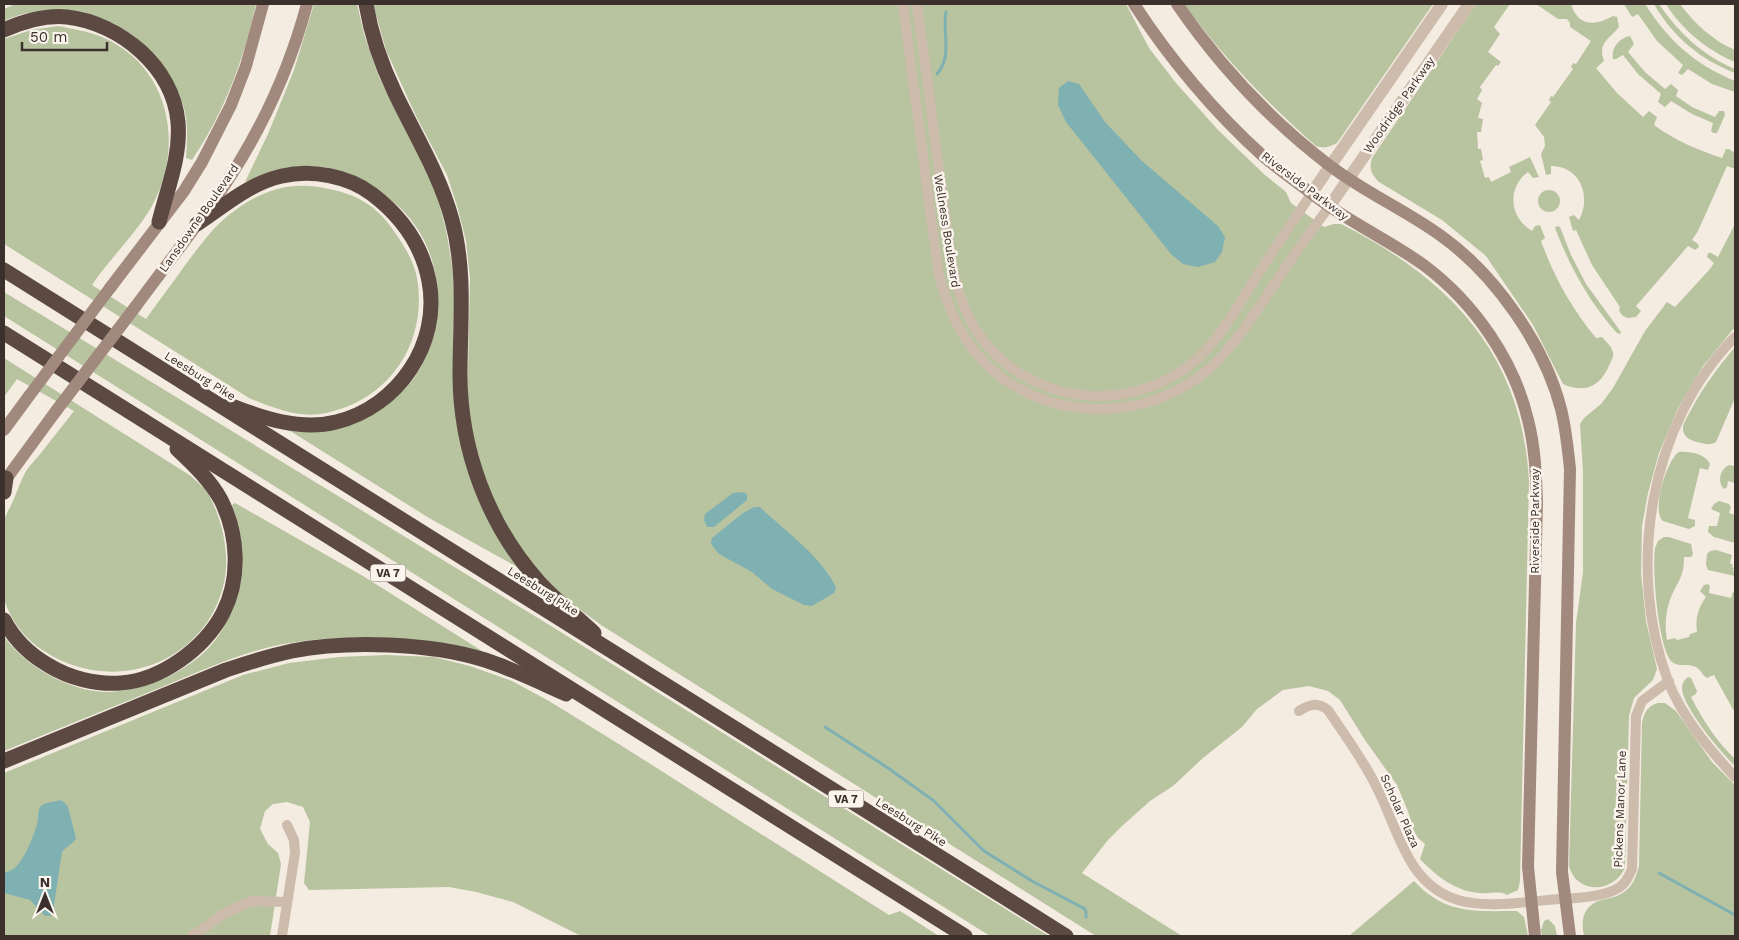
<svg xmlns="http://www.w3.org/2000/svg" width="1739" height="940" font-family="'Work Sans',sans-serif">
<rect width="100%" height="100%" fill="#f4ebe1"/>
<g fill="#b8c4a0">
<path d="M15 4H256C244 59 224 113 192 160L186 158C187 143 188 126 185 112 177 78 145 37 112 23 102 20 89 19 78 17 48 11 33 8 4 21V9Z"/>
<path d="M314 4H357L364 34 379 77 420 157 436 192 446 230 452 265 455 302 453 339 460 425 519 568 429 518 287 429C295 429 305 431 313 430 327 427 345 417 359 411 371 406 386 402 397 395 412 386 423 365 429 349 444 306 440 256 411 220 401 206 385 195 370 187 359 179 346 172 333 169 303 161 273 171 245 182L268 134 294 70Z"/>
<path d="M373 4H1126L1149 48 1176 83 1219 131 1265 175 1286 192 1291 203 1324 227 1334 224H1341C1450 279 1522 354 1529 481L1520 881 1518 890 1507 895C1500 890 1490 894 1481 893 1456 892 1436 876 1420 859L1425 844 1418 838 1412 827 1409 814 1397 785 1365 740 1340 700 1328 691 1309 686 1283 690 1257 709 1242 727 1203 758 1173 786 1150 801 1122 826 1108 840 1082 873 1182 936H1096L601 625 563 597 523 553 487 489 467 414 470 278 466 241 458 209 447 175 415 114 386 50Z"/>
<path d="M1184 4H1433L1337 143C1329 147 1325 149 1316 146 1266 102 1223 57 1184 4Z"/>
<path d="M1476 4H1510L1494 27 1500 34 1488 52 1501 62 1498 66 1496 65 1480 87 1482 90 1477 99 1482 103 1478 118 1483 119 1481 132H1477L1478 149H1481L1483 160 1480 161 1485 178 1489 177 1491 182 1511 172 1509 167 1530 157 1539 177 1533 178 1528 172C1507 188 1509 217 1532 231L1535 226 1540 225 1545 238 1541 241C1554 277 1572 309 1596 338L1602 337C1606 342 1612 346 1613 353 1614 358 1610 363 1608 368 1598 388 1584 393 1563 384L1533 325 1486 256 1442 220 1379 182C1371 174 1369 169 1372 158Z"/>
<path d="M1536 4H1571C1578 27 1595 26 1613 16L1617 17 1619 27C1610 39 1597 42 1604 61L1596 68 1617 93 1643 117 1649 111 1657 117 1654 125C1674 140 1698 150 1722 158L1726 149H1729L1735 153V169L1727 166 1698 231 1692 240 1698 244 1699 247 1695 250 1688 246 1636 306 1641 311 1636 317 1628 318 1623 316 1619 311 1620 307 1592 265 1576 230 1573 231 1569 217 1574 215 1579 220C1592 196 1580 166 1551 166V174L1546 175 1541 154 1545 146 1544 137 1535 125 1551 102 1549 100 1551 96 1553 97 1573 69 1571 67 1573 63 1576 64 1591 41 1570 27V23L1567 19H1558Z"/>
<path d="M1624 4H1645C1669 41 1694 64 1735 81V92L1712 84 1688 69 1682 75 1678 73 1683 65 1657 41 1638 14 1632 17Z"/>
<path d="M1654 4H1659C1678 32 1703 56 1735 69V73C1701 60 1672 36 1654 4Z"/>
<path d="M1666 4H1680C1695 24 1712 40 1735 50V62C1707 50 1682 30 1666 4Z"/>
<path d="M58 26C73 29 88 31 102 37 170 66 185 145 152 206 136 234 110 258 92 285L146 319C159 301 173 282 186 264 201 244 216 223 237 209 267 188 293 181 329 189 360 195 379 208 396 234 405 247 414 262 417 278 428 342 390 400 326 413 300 419 273 408 249 398L4 244V39L31 30Z"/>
<path d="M1630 36 1634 44 1628 52 1645 72 1665 89 1671 84 1678 90 1676 96 1692 107 1715 117 1719 111H1724L1725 115 1717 133H1713L1711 131 1713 123 1692 114 1671 101 1665 107 1658 102 1661 94 1638 74 1623 55 1616 59H1613C1611 48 1619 38 1630 36Z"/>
<circle cx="1549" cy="201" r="11"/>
<path d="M1735 224V327L1703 366 1678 408 1659 453 1648 493 1642 526 1641 573 1646 621 1657 669 1653 680 1634 698 1629 716 1625 867C1619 885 1593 895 1577 880 1573 877 1571 871 1569 866L1576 623 1583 572V472L1580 424 1584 418 1601 404 1613 388 1645 331 1667 302 1675 307 1710 269 1714 263 1707 257 1708 253H1711L1718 257Z"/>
<path d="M1557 226 1560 227 1571 255 1586 284 1621 332 1620 334 1617 333C1589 302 1570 267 1555 228Z"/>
<polygon points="4,292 551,626 1049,936 990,936 4,316"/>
<path d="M1735 347V398L1716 442C1710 446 1704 444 1697 442 1689 440 1682 436 1683 426 1685 420 1689 414 1692 408 1704 386 1719 366 1735 347Z"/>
<path d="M4 358 191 476C197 482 205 488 209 495 223 522 230 554 224 583 205 665 112 696 44 651 26 640 9 619 4 598 1 585 4 569 4 556 4 545 2 533 4 522 5 515 10 508 13 501 17 492 20 482 25 473 29 466 36 459 41 453 52 439 63 425 74 411L17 379 4 397Z"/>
<path d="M1679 452C1689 451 1706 454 1710 464L1708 470 1700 468 1688 518 1695 520V526L1689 529 1663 521C1651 511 1667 459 1679 452Z"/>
<path d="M1729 465 1735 466V483L1728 481 1727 487 1724 489C1717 482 1720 469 1729 465Z"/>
<polygon points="1719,501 1729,504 1731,507 1729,513 1735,515 1735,543 1714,537 1708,532 1709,526 1717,526 1720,513 1711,509 1714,504"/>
<path d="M235 503 363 576 482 651C418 639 355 632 290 643 246 650 203 670 162 687 109 708 56 730 4 751V636C24 666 71 692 107 692 151 691 208 664 226 622 229 613 228 600 228 591 230 565 232 538 233 512L232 505Z"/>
<path d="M1664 537H1669L1691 544 1693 554 1691 557H1684C1684 581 1675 583 1669 603 1665 615 1665 628 1667 640L1675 638 1677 640 1689 637 1690 634 1697 632C1695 618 1698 608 1706 597L1700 591 1704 585 1708 584 1710 586 1709 593 1731 598 1733 592 1735 590V713L1714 675 1707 678C1702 675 1701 670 1696 667 1688 663 1677 668 1671 661 1658 645 1652 569 1655 548L1658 541Z"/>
<polygon points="1716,550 1732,555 1730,563 1733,565 1732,567 1734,568 1733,571 1735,572 1735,576 1708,570 1706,565 1707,554 1710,551"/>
<polygon points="386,655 434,657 470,666 512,681 549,701 622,746 889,915 900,911 939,936 581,936 513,902 476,892 449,887 309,890 304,883 310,822 303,807 287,802 273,804 265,811 260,829 268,844 278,853 281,864 270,936 4,936 4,773 243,675 289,663 339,657"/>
<path d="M1688 677 1691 678 1697 691 1696 694 1691 697C1702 719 1717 742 1735 759V766C1722 753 1681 706 1682 687 1682 683 1684 680 1688 677Z"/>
<path d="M1658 703H1665L1676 711 1712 762 1735 785V936H1584C1580 920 1584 904 1602 900 1610 898 1617 897 1624 892 1633 886 1636 877 1639 866L1642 723C1644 712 1648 706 1658 703Z"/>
<path d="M1414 881C1446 915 1475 911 1517 911L1524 917 1528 936H1349Z"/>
<polygon points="1548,919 1555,926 1557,936 1542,936 1541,930 1544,921"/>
</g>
<g fill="#7fb0b2">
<polygon points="1068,81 1079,84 1105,122 1142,161 1218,226 1225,237 1222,252 1215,262 1198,267 1183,264 1171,254 1066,122 1058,105 1059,88"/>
<polygon points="742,492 747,494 747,500 714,527 707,527 704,520 705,514 733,493"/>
<path d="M754 507H760C785 531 821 556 836 587L834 593 812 606 804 605 772 589 752 572 719 554 711 544 712 538 743 513Z"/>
<path d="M60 800 64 802 68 807 76 838C74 844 66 846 62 852L53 912 50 916H45L30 900 4 893V872C20 874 33 838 37 824 39 819 37 809 41 806 45 802 55 802 60 800Z"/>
</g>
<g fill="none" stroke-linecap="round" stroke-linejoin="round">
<g stroke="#7fb0b2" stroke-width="3">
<path d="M937 74C953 55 942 34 946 12"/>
<polyline points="825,727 888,768 934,801 984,851 1032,881 1085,909 1086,912 1086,917"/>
<polyline points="1659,873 1735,915"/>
</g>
<g stroke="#cdbbac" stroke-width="10">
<path d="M903 4 938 270C946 305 960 338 986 364 1046 423 1147 424 1210 368 1231 349 1248 323 1264 300 1285 268 1306 237 1329 207"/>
<path d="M917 4 951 259C957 287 963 312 980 336 1030 406 1134 416 1197 359 1222 336 1237 307 1255 279 1273 250 1293 222 1311 194"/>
<path d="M1735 337C1649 424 1626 569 1668 681 1682 717 1709 749 1735 777"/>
<path d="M1299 711C1310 704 1317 702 1328 710 1344 734 1362 758 1375 784 1398 826 1405 884 1458 900 1488 909 1529 901 1560 899 1578 898 1614 897 1625 882 1628 878 1630 873 1632 869L1636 716 1642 701 1669 681"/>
<polyline points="192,936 225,913 251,901 287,902"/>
<polyline points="282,936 295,853 294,840 287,825"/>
</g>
<g stroke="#cdbbac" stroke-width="12">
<polyline points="1311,194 1442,4"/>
<polyline points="1329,207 1469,4"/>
</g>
<g stroke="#a18a7d" stroke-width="12">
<path d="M1134 4C1169 58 1215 113 1263 156 1278 169 1295 181 1311 193 1346 221 1388 239 1425 266 1474 303 1514 360 1528 420 1535 447 1536 474 1537 502L1528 867 1535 936"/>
<path d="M1177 4C1219 65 1270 120 1329 165 1365 193 1408 211 1444 238 1496 276 1545 346 1561 409 1566 429 1568 449 1570 469L1562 872 1570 936"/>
<polyline points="110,288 184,191 202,162 231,105 246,66 263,4"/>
<path d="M136 306C161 272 187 239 211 205 254 145 288 75 307 4"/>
<polyline points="4,430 29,396"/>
<polyline points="4,482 56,411"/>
</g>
<g stroke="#5c4a42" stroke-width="15">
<path d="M366 4C371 34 382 66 395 93 415 135 440 175 452 220 466 271 460 323 460 374 460 450 488 525 539 582 555 600 576 616 594 633"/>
<path d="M4 30C22 22 46 15 67 17 120 23 173 67 178 122 181 157 167 189 159 222"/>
<path d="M197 224C224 206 250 183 282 176 312 169 348 176 372 194 401 216 422 245 429 281 441 344 398 407 336 422 301 431 262 418 229 405"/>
<polyline points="4,270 1066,936"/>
<polyline points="4,333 965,936"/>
<polyline points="4,492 6,478"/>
<path d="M4 620C14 639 29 654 48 665 69 678 96 685 121 683 161 680 204 649 223 613 241 578 238 534 221 500 210 480 193 464 177 449"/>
<path d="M4 761 226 670C247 663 269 656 292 651 348 640 430 643 485 660 513 669 539 682 566 694"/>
</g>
<g stroke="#a18a7d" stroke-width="12">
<polyline points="29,396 110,288"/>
<polyline points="56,411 136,306"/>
</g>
</g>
<g text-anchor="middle" stroke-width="5" stroke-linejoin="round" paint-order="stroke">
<g fill="#fbf5ee" stroke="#756b66" stroke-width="1">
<rect x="370.5" y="564.5" width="35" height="17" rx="4"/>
<rect x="828.5" y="790.5" width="35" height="17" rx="4"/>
</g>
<g font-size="11" font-weight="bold" fill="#3b302b">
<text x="388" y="577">VA 7</text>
<text x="846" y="803">VA 7</text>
</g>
<g font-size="12" fill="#3b302b" stroke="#fbf5ee">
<text transform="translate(1399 105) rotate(-55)" y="4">Woodridge Parkway</text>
<text transform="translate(1305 186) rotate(37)" y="4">Riverside Parkway</text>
<text transform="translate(199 218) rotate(-55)" y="4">Lansdowne Boulevard</text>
<text transform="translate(947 231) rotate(81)" y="4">Wellness Boulevard</text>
<text transform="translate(200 376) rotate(32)" y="4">Leesburg Pike</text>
<text transform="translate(1535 521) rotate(-90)" y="4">Riverside Parkway</text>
<text transform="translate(543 591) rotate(32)" y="4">Leesburg Pike</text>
<text transform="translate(1620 809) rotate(-88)" y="4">Pickens Manor Lane</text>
<text transform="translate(1400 811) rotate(66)" y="4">Scholar Plaza</text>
<text transform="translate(911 822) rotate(32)" y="4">Leesburg Pike</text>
</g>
</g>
<rect width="1739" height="940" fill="none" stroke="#3b302b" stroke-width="10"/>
<g transform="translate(45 895)" stroke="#fbf5ee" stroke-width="4" paint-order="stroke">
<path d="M0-4L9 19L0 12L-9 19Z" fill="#3b302b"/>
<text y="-8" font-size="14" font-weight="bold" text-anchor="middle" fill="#3b302b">N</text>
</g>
<path d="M22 42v8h85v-8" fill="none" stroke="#3b302b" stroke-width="2.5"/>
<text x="30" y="42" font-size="15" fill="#3b302b" stroke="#fbf5ee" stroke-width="4" paint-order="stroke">50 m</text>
</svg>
